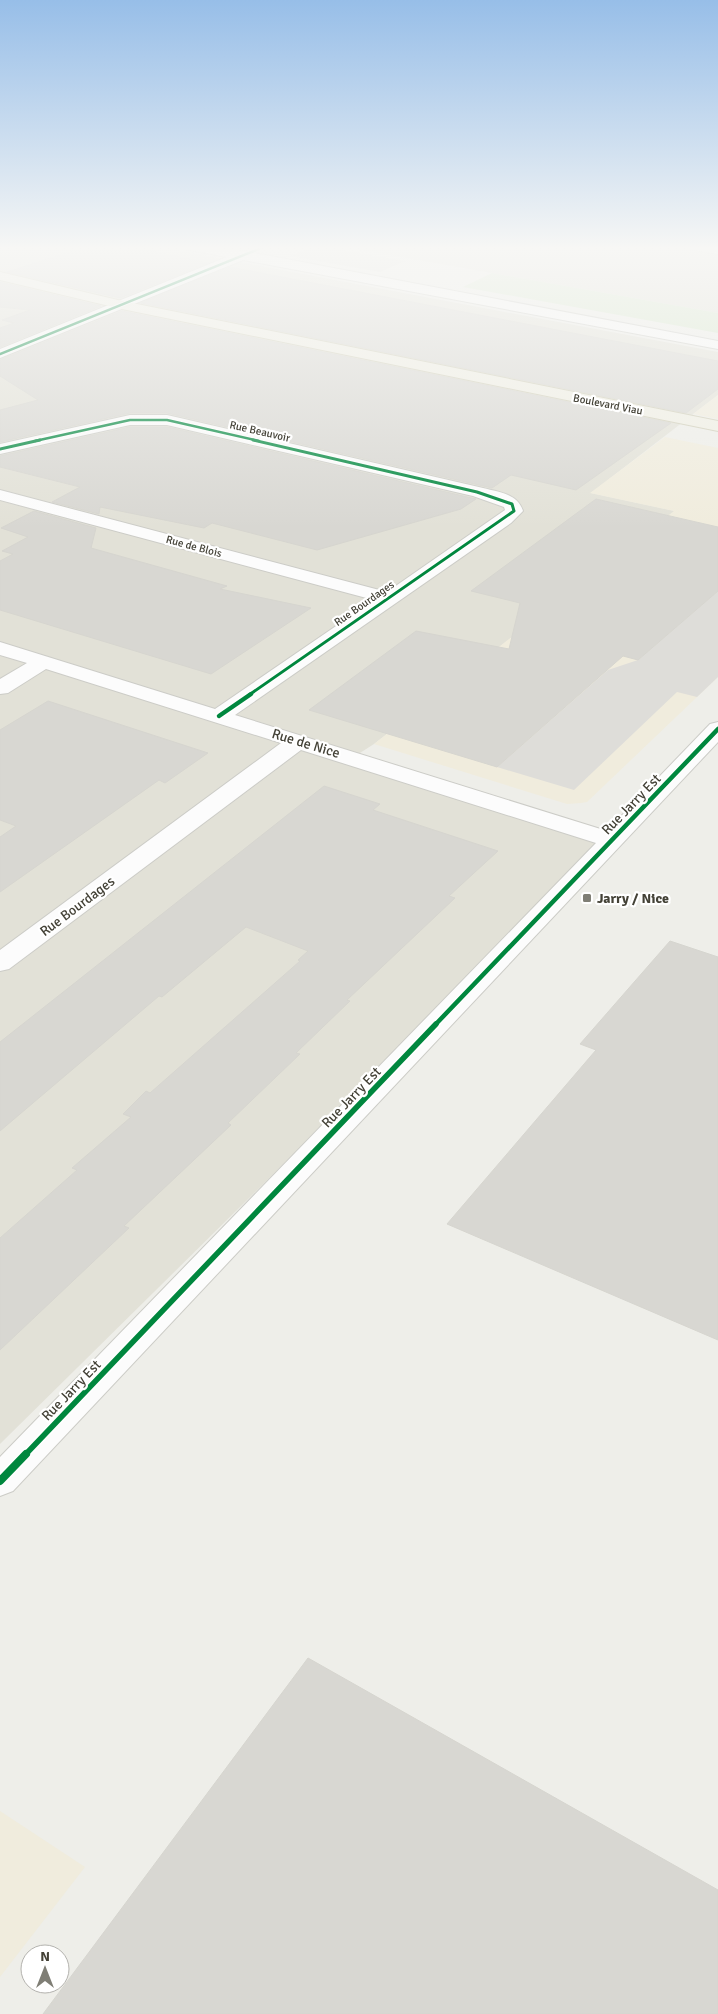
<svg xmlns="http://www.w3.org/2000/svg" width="718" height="2014" font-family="Signika,sans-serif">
<rect width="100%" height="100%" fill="#eeeee9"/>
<g fill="#e2e1d7">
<polygon points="0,246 154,246 718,352 718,395 591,493 675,511 374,744 352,758 612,840 0,1444"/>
<polygon points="338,246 718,246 718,313 492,273"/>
</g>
<g fill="#f0ecdd">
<polygon points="718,395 718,419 693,414"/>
<polygon points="665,437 718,448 718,677 587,802 581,803 567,804 374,744 674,511 590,493"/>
<polygon points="0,1811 85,1867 0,1977"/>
</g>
<polygon fill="#d6e7cb" points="492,273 718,313 718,333 463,287"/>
<g fill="#deddd9">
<polygon points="315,246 320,246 405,261 380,272 290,256"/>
<polygon points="718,591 718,677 697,697 677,692 574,790 497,767 608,670 638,660"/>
</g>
<g fill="#d8d7d2" stroke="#d6d5cf">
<polygon points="88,246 115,246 142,249 208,263 120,298 7,272"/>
<polygon points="230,267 718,361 718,389 686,413 141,303"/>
<polygon points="0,282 101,306 0,347 0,328 14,323 2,320 30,310 0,307"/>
<polygon points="122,311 671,423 576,490 511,475 492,488 167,413 130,413 0,442 0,410 38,400 0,376 0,360"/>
<polygon points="130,427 167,427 476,499 461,509 317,550 212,523 204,528 100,507 99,514 52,502 80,487 0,467 0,456"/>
<polygon points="596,499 718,527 718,591 638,660 623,656 497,767 309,710 416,631 509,649 520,603 471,591"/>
<polygon points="34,511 96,528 91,548 227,586 220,589 311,608 211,674 0,610 0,561 13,554 2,551 28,537 1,528"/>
<polygon points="48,701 208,753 165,783 159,780 0,892 0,837 16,826 0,820 0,730"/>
<polygon points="324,786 380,804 373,810 498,851 449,896 455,898 347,1000 350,1001 296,1053 300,1054 228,1123 231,1125 124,1226 129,1228 0,1350 0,1238 77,1170 72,1168 131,1117 123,1114 146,1091 150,1093 300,961 298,960 308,951 246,927 162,997 159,996 0,1131 0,1042"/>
<polygon points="670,941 718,957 718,1340 447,1224 596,1050 580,1044"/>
<polygon points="308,1658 718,1890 718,2014 43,2014"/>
</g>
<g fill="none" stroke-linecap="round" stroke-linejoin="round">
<g stroke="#ccccc7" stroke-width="2">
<g id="minor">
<polygon points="182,246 207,246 244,251 718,341 718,349 243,260 0,358 0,349 227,257 184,249"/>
<polygon points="687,246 718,246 718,254 689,249"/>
<path d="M130 415H167L483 488C499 492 518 494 523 511L511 523 235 715 607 831 710 724 718 722V742L13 1491 0 1496V1457L596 843 301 750 9 969 0 971V950L281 743 46 669 8 693 0 694V679L27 663 0 655V642L215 709 374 600 0 500V490L387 592 505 510 504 507 473 496 167 425H130L0 454V444Z"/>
</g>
</g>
<g stroke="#cfcdb8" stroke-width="2">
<polygon id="major" points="0,272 122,301 718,421 718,431 122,309 0,280"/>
</g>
<use href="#minor" fill="#fcfcfc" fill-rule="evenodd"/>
<use href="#major" fill="#f0efe4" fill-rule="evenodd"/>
<g stroke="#fff" stroke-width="4.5">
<g id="cycleway-far4">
<polyline points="0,354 266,246"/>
<polyline points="35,441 130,420 167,420 259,441"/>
</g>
</g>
<g stroke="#fff" stroke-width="5">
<g id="cycleway-far3">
<polyline points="0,449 40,440"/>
<polyline points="249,695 514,511 512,504 477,492 253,440"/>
</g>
</g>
<g stroke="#fff" stroke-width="7">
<g id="cycleway-far2">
<polyline points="219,716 251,694"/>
<polyline points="435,1025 718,729"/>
</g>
</g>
<g stroke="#fff" stroke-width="9">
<polyline id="cycleway-far1" points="25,1455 436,1024"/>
</g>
<g stroke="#fff" stroke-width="11">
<polyline id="cycleway" points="0,1481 26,1454"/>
</g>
<use href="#cycleway-far4" stroke="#00873e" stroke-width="2.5"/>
<use href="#cycleway-far3" stroke="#00873e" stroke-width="3"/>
<use href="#cycleway-far2" stroke="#00873e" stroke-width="4.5"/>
<use href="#cycleway-far1" stroke="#00873e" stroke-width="5.5"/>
<use href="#cycleway" stroke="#00873e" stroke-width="8"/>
</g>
<linearGradient id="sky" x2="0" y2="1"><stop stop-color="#97bee8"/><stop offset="0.47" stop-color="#f7f7f5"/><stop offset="1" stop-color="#f7f7f5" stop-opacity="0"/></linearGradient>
<rect width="718" height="528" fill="url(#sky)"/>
<rect fill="#7f7e75" stroke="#fff" stroke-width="2" x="582" y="893" width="10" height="10" rx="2.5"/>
<g text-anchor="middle" stroke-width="4.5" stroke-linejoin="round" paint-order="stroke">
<g font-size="11" fill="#434136" stroke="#fff">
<text transform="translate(608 404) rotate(11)" y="4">Boulevard Viau</text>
<text transform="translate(260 431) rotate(13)" y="4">Rue Beauvoir</text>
<text transform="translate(194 546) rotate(15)" y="4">Rue de Blois</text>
<text transform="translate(364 603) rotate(-35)" y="4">Rue Bourdages</text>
</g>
<g font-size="14" fill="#434136" stroke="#fff">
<text transform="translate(306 743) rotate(17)" y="5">Rue de Nice</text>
<text transform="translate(631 804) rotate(-46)" y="5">Rue Jarry Est</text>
<text transform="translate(77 906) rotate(-37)" y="5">Rue Bourdages</text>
<text transform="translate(351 1097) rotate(-46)" y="5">Rue Jarry Est</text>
<text transform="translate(71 1390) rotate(-46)" y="5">Rue Jarry Est</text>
</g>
<g font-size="14" font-weight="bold" fill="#434136" stroke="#fff" text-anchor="start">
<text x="597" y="903">Jarry / Nice</text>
</g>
</g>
<g transform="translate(45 1969)"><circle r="24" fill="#ffffff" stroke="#b4b3af"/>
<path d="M0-4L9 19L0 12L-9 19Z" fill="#7f7e75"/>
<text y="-8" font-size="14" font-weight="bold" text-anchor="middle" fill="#434136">N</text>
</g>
</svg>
